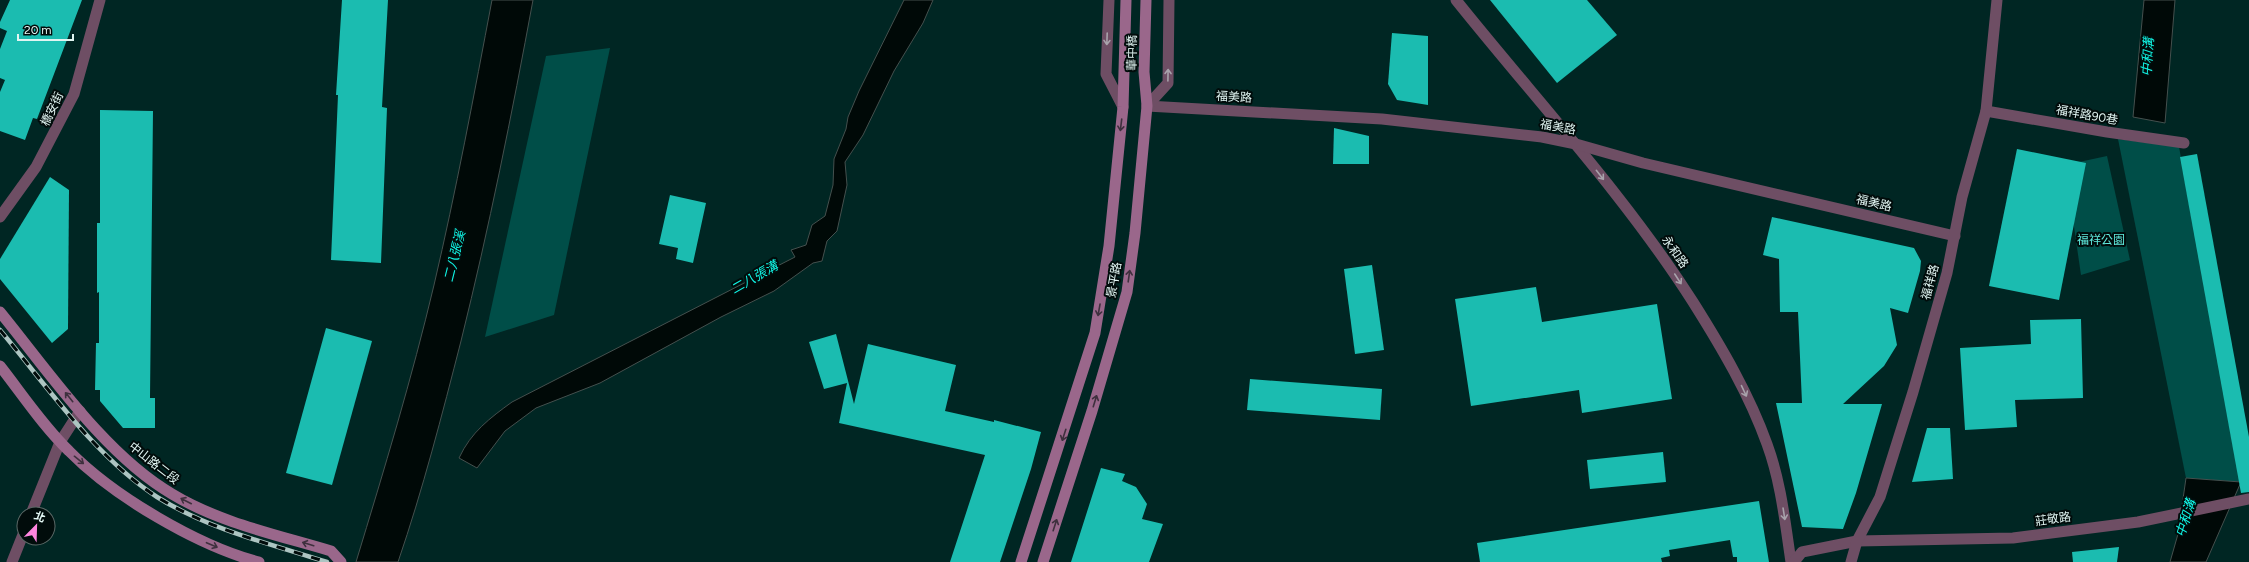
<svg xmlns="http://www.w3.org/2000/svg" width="2249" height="562" font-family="Figtree,'Noto Sans TC',sans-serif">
<rect width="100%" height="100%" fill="#002623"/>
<g fill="#004e48">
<polygon points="610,48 554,315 485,337 546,56"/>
<polygon points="2118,139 2179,147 2241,482 2186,478"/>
<polygon points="2107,156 2130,260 2081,275 2065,165"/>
</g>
<g fill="#000907" stroke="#44504e">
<path d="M492 0H533C512 114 489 228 461 341 442 415 423 489 398 562H356C384 470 412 378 434 285 456 191 474 95 492 0Z"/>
<path d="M904 0H933L923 23 894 71 863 135 845 162 847 185 837 231 827 241 822 261 813 263 774 291 721 317 600 383 536 408 505 431 477 468 459 458C471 432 490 418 512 402L795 257 791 250 806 245 812 225 825 216 833 185 834 159 846 129 848 117 859 91Z"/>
<polygon points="2144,0 2175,0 2165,123 2133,117"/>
<polygon points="2186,478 2241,482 2206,562 2170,562 2178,534"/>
</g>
<g fill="#1bbcb0">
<polygon points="10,0 82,0 37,119 33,118 25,140 0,131 0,92 5,80 0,78 0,49 7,31 0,28 0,22"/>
<polygon points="342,0 388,0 382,107 387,108 381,263 331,260 338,95 336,95"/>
<polygon points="1490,0 1587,0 1617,35 1557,83"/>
<polygon points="1392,33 1428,36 1428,105 1397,100 1388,84"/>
<polygon points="100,110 153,111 150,398 155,398 155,428 123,428 100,401 100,390 95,390 96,343 99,343 99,292 97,293 97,223 100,223"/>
<polygon points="1334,128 1369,136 1369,164 1333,164"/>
<polygon points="2017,149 2086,163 2059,300 1989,286"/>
<polygon points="2197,154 2249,437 2249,492 2241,493 2180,157"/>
<polygon points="50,177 69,190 68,329 52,343 0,279 0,259"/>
<polygon points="670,195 706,203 693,263 676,259 678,248 659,244"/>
<polygon points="1772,217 1914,248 1921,261 1920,271 1908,313 1890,308 1897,345 1884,366 1843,404 1882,404 1856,493 1843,529 1802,527 1776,403 1802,403 1798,312 1780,312 1779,259 1763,255"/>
<polygon points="1372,265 1384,350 1355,354 1344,269"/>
<polygon points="1536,287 1542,322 1657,304 1672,399 1582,413 1579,390 1471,406 1455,299"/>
<polygon points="2081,319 2083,398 2015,400 2017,427 1965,430 1960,348 2031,344 2030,320"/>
<polygon points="326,328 372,341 332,485 286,473"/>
<polygon points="836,334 854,404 868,344 956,365 945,411 994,422 994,420 1041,432 1031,469 1000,562 950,562 985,455 839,423 847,383 824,389 809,342"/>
<polygon points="1250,379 1382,389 1380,420 1247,410"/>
<polygon points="1927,428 1950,428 1953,479 1912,482"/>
<polygon points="1663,452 1666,482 1590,489 1587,460"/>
<polygon points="1101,468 1125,474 1122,481 1136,487 1147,504 1142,519 1163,524 1149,562 1071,562"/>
<polygon points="1759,501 1769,562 1737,562 1737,557 1733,557 1730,540 1669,550 1670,556 1661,558 1662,562 1480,562 1477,543"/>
<polygon points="2119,547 2117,562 2073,562 2072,552"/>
</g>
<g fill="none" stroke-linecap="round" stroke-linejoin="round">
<g stroke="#6e4e64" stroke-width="11">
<polyline points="1109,0 1106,74 1123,107"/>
<path d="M1456 0C1536 100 1624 194 1693 302 1722 348 1749 394 1767 444 1781 482 1785 522 1791 562"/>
<polyline points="1147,106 1382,119 1542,137 1576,144 1643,163 1955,236"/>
<polyline points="1147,106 1168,83 1169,0"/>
<polyline points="1986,111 2107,132 2184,143"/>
<polyline points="0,217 36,167 74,94 100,0"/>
<polyline points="1794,562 1802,552 1857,541 2013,538 2138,522 2249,499"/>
</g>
<g stroke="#6e4e64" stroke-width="11">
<polyline points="31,514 60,442 80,411"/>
<polyline points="12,562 24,532"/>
<polyline points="1851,562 1857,541 1880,497 1913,392 1947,273 1962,197 1986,111 1997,0"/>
</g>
<g stroke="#9a678b" stroke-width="11">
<path d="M0 312C49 372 105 455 172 494 220 523 278 535 331 551L341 562"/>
<path d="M0 366C22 394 43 426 69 451 113 496 198 546 259 562"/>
<polyline points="1021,562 1095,333 1109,246 1123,107 1126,0"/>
<polyline points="1043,562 1092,411 1127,292 1135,233 1147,106 1144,72 1146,0"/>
</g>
<g stroke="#adc5c2" stroke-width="4.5">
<path id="rail" d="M0 330C47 386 95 457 157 497 208 529 270 544 327 562"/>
</g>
<use href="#rail" stroke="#010c0b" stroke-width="3" stroke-dasharray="9" stroke-linecap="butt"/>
</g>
<defs><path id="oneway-shaft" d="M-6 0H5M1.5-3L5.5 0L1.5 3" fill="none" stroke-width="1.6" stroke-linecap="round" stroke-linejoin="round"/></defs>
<g stroke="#a8a2ab">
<use href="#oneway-shaft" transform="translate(1107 39) rotate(92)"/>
<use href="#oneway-shaft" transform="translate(1168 75) rotate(-89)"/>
<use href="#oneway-shaft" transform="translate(1600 175) rotate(52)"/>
<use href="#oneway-shaft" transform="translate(1678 279) rotate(57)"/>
<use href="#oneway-shaft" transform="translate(1744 391) rotate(65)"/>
<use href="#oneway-shaft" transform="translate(1784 514) rotate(81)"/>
</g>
<g stroke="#3e303e">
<use href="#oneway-shaft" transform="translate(1121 125) rotate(97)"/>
<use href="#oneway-shaft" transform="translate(1129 276) rotate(-82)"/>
<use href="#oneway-shaft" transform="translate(1099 310) rotate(100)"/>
<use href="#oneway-shaft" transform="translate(69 397) rotate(-129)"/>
<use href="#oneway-shaft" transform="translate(1095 401) rotate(-73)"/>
<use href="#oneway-shaft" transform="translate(1064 435) rotate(108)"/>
<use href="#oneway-shaft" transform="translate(79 460) rotate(39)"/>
<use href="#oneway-shaft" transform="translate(186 501) rotate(-153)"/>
<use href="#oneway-shaft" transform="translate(1055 525) rotate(-72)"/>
<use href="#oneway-shaft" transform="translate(308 544) rotate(-163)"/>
<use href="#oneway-shaft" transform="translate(212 545) rotate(23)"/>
</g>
<g text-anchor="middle" stroke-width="4" stroke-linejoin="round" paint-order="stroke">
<g font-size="12" fill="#e1f5f2" stroke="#010c0b">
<text transform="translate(1132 53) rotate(-89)" y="4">華中橋</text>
<text transform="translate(1234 97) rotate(3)" y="4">福美路</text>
<text transform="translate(52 109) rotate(-64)" y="4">橋安街</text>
<text transform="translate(2087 115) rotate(10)" y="4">福祥路90巷</text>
<text transform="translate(1558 127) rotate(10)" y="4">福美路</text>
<text transform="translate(1874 203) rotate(13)" y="4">福美路</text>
<text transform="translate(1675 252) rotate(55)" y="4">永和路</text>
<text transform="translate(1114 280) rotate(-80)" y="4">景平路</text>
<text transform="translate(1930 282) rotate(-75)" y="4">福祥路</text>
<text transform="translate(154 463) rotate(38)" y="4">中山路二段</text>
<text transform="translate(2053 519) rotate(-8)" y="4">莊敬路</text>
</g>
<g font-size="12" fill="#60ebde" stroke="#010c0b">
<text x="2101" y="244">福祥公園</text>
</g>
<g font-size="13" font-style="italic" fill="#11f5e5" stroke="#010c0b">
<text transform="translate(2147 57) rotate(-86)" y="5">中和溝</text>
<text transform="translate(454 256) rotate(-76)" y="5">二八張溪</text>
<text transform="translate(754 277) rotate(-30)" y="5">二八張溝</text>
<text transform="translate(2185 518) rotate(-73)" y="5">中和溝</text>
</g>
</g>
<g transform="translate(36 526) rotate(23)"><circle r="19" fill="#010c0b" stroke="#5b6967"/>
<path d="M0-3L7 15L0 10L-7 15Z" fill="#ff85df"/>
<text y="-6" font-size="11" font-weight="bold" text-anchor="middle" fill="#e1f5f2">北</text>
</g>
<path d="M18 34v6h55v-6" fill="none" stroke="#e1f5f2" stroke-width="2"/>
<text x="24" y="34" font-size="12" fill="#e1f5f2" stroke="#010c0b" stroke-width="3" paint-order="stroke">20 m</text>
</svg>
